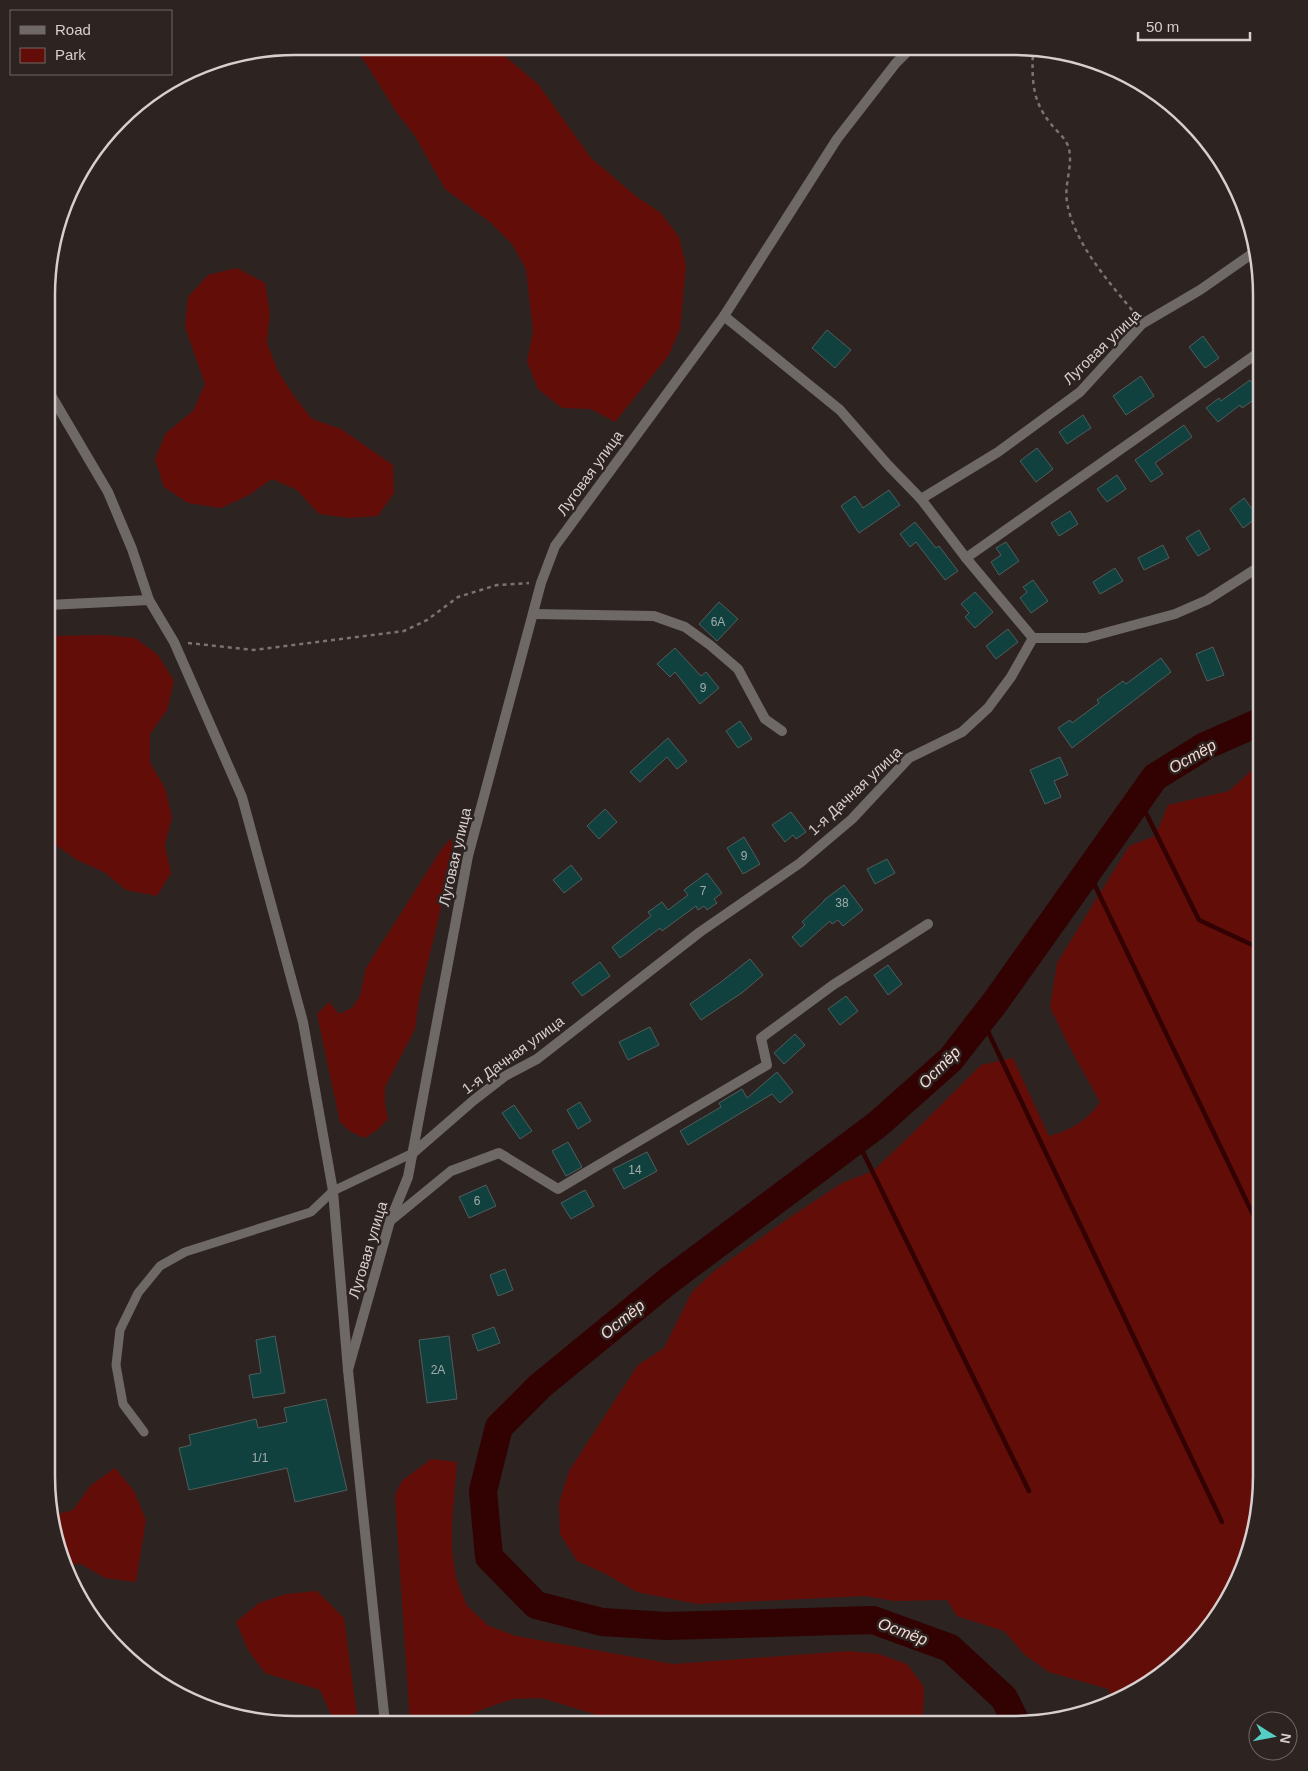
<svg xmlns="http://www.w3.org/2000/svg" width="1308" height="1771" font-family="Helvetica,sans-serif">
<rect width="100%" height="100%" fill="#2d2321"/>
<g fill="#630d08">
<polygon points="352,46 494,47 538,84 591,158 637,197 661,213 679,237 686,266 680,329 669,355 615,422 591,409 562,408 538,389 527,361 533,332 526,269 512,244 490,222 445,189 415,136 397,113 365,62"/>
<polygon points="237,268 265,283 270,313 267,343 278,371 294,396 312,419 341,429 393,465 394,493 378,516 349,518 319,514 297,490 272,479 249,495 221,508 188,503 164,487 155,459 166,433 193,411 205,384 185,327 188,297 208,275"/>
<polygon points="103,635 135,638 158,655 174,681 167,710 150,734 150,763 165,788 172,817 165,845 171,873 157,896 126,890 104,872 77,860 53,843 47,835 48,636"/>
<path d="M1262 758 1261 1493 1248 1556 1220 1615 1177 1663 1124 1699 1114 1703 1108 1689 1049 1672 1025 1655 1004 1631 957 1616 947 1600 894 1601 865 1596 697 1604 637 1592 604 1573 577 1561 560 1534 559 1503 569 1471 638 1365 664 1348 692 1292 714 1271 789 1218 842 1183 873 1171 918 1128 981 1065 1013 1058 1049 1136C1070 1131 1088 1120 1100 1102L1070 1048 1050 1007 1057 963 1129 846 1155 836 1168 805 1229 791 1251 771Z"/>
<polygon points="451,838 454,854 419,999 415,1029 385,1087 385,1104 388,1119 377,1130 365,1138 351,1132 340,1122 317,1014 329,1002 339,1014 352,1008 360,996 366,968 441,850"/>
<polygon points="431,1459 457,1462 452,1521 452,1550 456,1578 467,1606 489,1626 516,1636 673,1664 849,1651 879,1654 907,1664 924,1687 923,1724 626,1724 542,1698 513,1699 486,1708 458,1720 457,1723 410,1723 395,1495 402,1481"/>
<polygon points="115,1468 134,1491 146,1520 136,1582 105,1578 79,1563 66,1569 55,1540 51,1516 73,1510 91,1485"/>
<polygon points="317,1591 344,1618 358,1723 335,1723 320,1690 265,1673 248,1650 236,1622 259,1603 286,1594"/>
</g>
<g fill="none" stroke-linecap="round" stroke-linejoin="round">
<g stroke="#310201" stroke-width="4.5">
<polyline points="1139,799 1199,920 1261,949"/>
<polyline points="1088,871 1261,1231"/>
<polyline points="982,1019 1222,1522"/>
<polyline points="857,1140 1029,1491"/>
</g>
<polyline stroke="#310201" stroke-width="28" points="1017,1724 1004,1698 950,1648 873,1620 667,1626 602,1622 536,1605 489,1557 483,1491 499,1427 540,1386 668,1281 878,1124 951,1059 996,1001 1155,777 1205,746 1262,721"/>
</g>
<g fill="#10413e" stroke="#505d5c">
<polygon points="827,330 851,350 835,368 812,348"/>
<polygon points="1203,336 1219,358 1205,368 1189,347"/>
<polygon points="1141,376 1154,396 1126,415 1113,396"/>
<polygon points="1250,380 1261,395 1242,408 1240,405 1218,422 1206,408 1219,398 1221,401"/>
<polygon points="1083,415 1091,428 1067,444 1059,432"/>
<polygon points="1184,425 1192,437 1155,463 1163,474 1151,482 1135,460"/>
<polygon points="1037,448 1053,469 1036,482 1020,461"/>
<polygon points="1117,475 1126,489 1107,502 1097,489"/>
<polygon points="889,490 900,505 859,533 841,506 855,496 863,508"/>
<polygon points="1244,498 1258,517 1243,528 1230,509"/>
<polygon points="1070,511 1078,524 1059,536 1051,523"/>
<polygon points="915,522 936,548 939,546 958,571 945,580 916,542 910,547 900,534"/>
<polygon points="1199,530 1210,549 1198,556 1186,538"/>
<polygon points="1006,542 1019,561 999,575 991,562 1001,555 996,548"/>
<polygon points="1163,545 1169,558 1144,570 1138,558"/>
<polygon points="1115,568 1123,581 1100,594 1093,582"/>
<polygon points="1033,580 1048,601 1031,613 1020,598 1027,592 1023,587"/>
<polygon points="975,592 993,612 975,628 965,617 969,613 961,604"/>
<polygon points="719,602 738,619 717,641 699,624"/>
<polygon points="1008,629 1018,642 996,659 986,646"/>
<polygon points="1213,647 1224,675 1207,681 1196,654"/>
<polygon points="675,648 701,676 706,672 719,688 700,704 675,672 670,677 657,664"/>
<polygon points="1161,658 1171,672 1072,748 1058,728 1070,720 1072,723 1099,703 1097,700 1123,681 1126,684"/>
<polygon points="740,721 752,739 738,748 726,731"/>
<polygon points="668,738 687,761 677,769 667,757 640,782 630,772"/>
<polygon points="1060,757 1068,775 1054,781 1061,797 1045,804 1030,770"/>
<polygon points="605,809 617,822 599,839 587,826"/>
<polygon points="791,812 806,832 796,839 793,835 785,842 772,825"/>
<polygon points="744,837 760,864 743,874 727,848"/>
<polygon points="887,859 895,873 875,884 867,869"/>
<polygon points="571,865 582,879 564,893 553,880"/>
<polygon points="707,873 722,893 714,899 717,903 707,910 704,906 698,910 696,906 662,931 660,928 620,958 612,947 651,916 648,912 662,902 668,910 688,895 684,890"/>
<polygon points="844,885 863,910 843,926 838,920 832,924 830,921 801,947 792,937 805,925 802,922 824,901 824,900"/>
<polygon points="750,959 763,975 743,992 701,1020 690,1004 721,982"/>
<polygon points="600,962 610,976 582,996 572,983"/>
<polygon points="888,965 902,984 888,995 874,975"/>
<polygon points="846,996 858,1011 840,1025 828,1009"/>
<polygon points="650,1027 659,1045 628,1060 619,1042"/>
<polygon points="795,1034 805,1045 784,1064 774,1053"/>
<polygon points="777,1072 793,1092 780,1103 772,1094 688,1145 680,1131 721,1107 719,1103 742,1089 747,1098"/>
<polygon points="580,1102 591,1121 578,1129 567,1110"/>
<polygon points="514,1105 532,1131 520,1139 502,1113"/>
<polygon points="568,1142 582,1167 566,1176 552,1151"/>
<polygon points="647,1152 657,1171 624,1189 613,1169"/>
<polygon points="486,1185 496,1206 469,1218 459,1197"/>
<polygon points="585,1190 594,1206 571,1219 561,1203"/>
<polygon points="505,1269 513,1290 498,1296 490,1275"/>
<polygon points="494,1327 500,1343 478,1351 472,1335"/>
<polygon points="275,1336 285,1393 253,1398 249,1375 261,1373 256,1340"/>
<polygon points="449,1336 457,1399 427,1403 419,1340"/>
<polygon points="326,1399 347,1490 295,1502 287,1468 189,1490 179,1448 191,1445 189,1435 256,1419 258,1428 287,1422 284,1408"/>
</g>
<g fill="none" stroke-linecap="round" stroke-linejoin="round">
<g stroke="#7b7371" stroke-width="2.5" stroke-dasharray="4 4" stroke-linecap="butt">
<path d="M1033 48C1032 78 1031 100 1051 124 1057 132 1067 139 1069 149 1073 166 1064 184 1067 202 1074 244 1110 283 1136 315"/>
<polyline points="188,643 254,650 404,631 427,620 458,597 497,585 529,583"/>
</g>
<polyline stroke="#6e6867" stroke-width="9" points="144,1432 123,1404 116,1365 120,1330 138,1293 160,1266 185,1252 311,1212 333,1191 413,1153"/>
<g stroke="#6e6867" stroke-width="10">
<polyline points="724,316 840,410 888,465 921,499 966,558 1033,638"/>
<polyline points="48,390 108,492 132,549 149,600 174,642 242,797 303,1022 333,1191 348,1370"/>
<polyline points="921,499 998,452 1080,392 1142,324 1200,290 1256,251"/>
<polyline points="966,558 1262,350"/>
<polyline points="48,605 149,600"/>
<polyline points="533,614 654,616 685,627 710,645 738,669 765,719 782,731"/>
<polyline points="1033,638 1086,638 1175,614 1207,600 1262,565"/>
<polyline points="413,1153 474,1100 505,1076 537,1059 700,932 800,863 852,819 909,758 962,732 988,708 1011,677 1033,638"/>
<polyline points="390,1221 451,1171 499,1153 558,1189 767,1065 761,1038 833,985 928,924"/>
</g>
<polyline stroke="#6e6867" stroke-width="10" points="385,1723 348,1370 390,1221 408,1177 468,856 541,583 555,546 724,316 837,139 896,63 911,48"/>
</g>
<g text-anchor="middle" stroke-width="5" stroke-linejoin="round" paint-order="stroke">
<g font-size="12" fill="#a4acaa">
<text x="718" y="626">6А</text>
<text x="703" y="692">9</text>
<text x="744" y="860">9</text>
<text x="703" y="895">7</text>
<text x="842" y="907">38</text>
<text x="635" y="1174">14</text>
<text x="477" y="1205">6</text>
<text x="438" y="1374">2А</text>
<text x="260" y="1462">1/1</text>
</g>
<g font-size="15" fill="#d6cfce" stroke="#2d2321">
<text transform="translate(1102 347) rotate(-44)" y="5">Луговая улица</text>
<text transform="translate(590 473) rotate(-54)" y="5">Луговая улица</text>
<text transform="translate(855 791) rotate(-43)" y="5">1-я Дачная улица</text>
<text transform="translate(455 857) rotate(-77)" y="5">Луговая улица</text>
<text transform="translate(513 1055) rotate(-36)" y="5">1-я Дачная улица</text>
<text transform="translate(368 1250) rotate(-73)" y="5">Луговая улица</text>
</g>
<g font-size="16" font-style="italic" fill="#f7dbd6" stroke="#2d2321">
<text transform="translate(1192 756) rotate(-30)" y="6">Остёр</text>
<text transform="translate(939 1067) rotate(-45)" y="6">Остёр</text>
<text transform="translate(622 1319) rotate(-39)" y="6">Остёр</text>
<text transform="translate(903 1631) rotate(20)" y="6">Остёр</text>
</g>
</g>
<path d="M0 0H1308V1771H0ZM295 55H1013A240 240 0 0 1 1253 295V1476A240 240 0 0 1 1013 1716H295A240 240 0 0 1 55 1476V295A240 240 0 0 1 295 55Z" fill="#2d2321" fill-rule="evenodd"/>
<path fill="none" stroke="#d6cfce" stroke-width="2.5" d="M295 55H1013A240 240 0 0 1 1253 295V1476A240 240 0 0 1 1013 1716H295A240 240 0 0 1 55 1476V295A240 240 0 0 1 295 55Z"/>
<rect x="10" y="10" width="162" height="65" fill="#2d2321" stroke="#716866"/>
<rect x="20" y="26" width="25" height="8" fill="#6e6867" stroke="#716866"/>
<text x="55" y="35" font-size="15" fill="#d6cfce">Road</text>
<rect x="20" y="48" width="25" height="15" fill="#630d08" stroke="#716866"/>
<text x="55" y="60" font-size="15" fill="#d6cfce">Park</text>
<g transform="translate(1273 1736) rotate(101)"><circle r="24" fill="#2d2321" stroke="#716866"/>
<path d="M0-4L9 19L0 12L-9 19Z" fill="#55cec4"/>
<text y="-8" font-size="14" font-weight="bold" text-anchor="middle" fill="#d6cfce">N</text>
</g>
<path d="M1138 32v8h112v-8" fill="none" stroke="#d6cfce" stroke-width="2.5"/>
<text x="1146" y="32" font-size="15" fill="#d6cfce" stroke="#2d2321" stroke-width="4" paint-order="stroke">50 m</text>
</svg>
